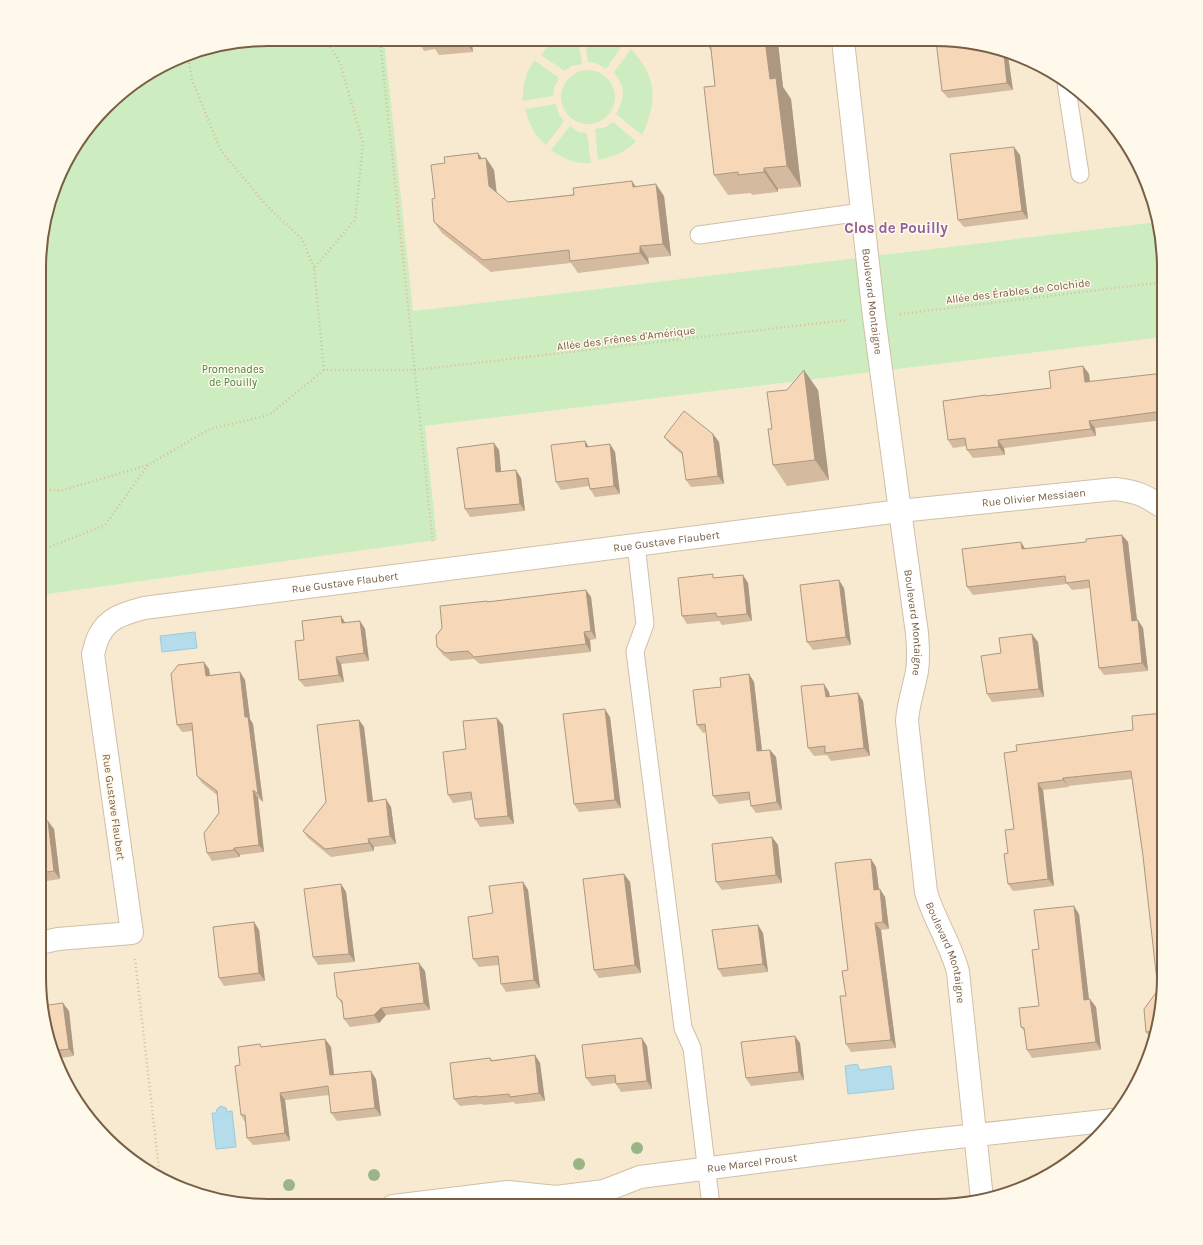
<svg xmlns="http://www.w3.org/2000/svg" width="1203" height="1245" font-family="Karla,sans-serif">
<rect width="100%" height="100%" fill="#fef7e3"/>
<g fill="#f7ead1">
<polygon points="370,39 964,41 1050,70 1097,106 1125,141 1152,195 1157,222 413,311"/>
<polygon points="1164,337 1164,992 1156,1036 1133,1091 1107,1128 1062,1167 1008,1194 950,1206 253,1206 209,1198 154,1175 117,1149 78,1104 51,1050 39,992 41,595 437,540 425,426"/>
</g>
<g fill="#cdedc0">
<polygon points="268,39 384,39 413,311 1157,222 1164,253 1164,337 425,426 437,540 41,595 43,224 70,153 117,96 194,51"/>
<polygon points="557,40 578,40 582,64 571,66 565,71 541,55 550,44"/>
<polygon points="585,40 618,40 624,43 606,69 596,63 588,62"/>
<path d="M631 49C657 77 658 101 642 135L616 114C626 96 625 88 614 72Z"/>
<path d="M534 60 559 78 554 88 553 96 523 101C522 84 526 74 534 60Z"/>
<circle cx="588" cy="97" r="27"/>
<path d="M556 104 559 115 564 121 546 145C534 135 529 124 525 109Z"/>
<path d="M613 122 636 141C625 153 613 157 598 160L595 129 606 127Z"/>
<path d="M570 126 579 132 587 133 591 163C575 164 564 159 551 150Z"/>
</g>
<g fill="#b5dcea" stroke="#9bcbdd">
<polygon points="195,632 197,648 162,652 160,636"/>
<polygon points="857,1064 860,1070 891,1066 894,1089 848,1094 845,1066"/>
<polygon points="221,1106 226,1108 227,1112 232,1111 236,1147 216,1149 212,1113 216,1113 217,1109"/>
</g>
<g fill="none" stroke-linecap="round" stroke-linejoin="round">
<g stroke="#d1bfa8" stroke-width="19">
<g id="lane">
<polyline points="1066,83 1080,174"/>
<polyline points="699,235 861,212"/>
<polyline points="636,544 645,624 635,651 683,1028 692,1048 711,1206"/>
</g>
</g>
<g stroke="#d1bfa8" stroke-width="24">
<g id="street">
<path id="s1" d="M843 41 874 317 900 511 917 633C918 646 919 658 917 671 914 688 908 704 907 721L926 892C934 920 951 944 958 972L982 1199"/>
<path id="s2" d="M40 943 58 939 132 933 93 654C95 648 96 641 99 636 108 617 126 613 144 608L900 511 1115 489C1139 492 1144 495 1164 508"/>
<path id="s3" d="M393 1206 508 1192 556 1197 604 1191 640 1177 922 1141 1113 1120"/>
</g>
</g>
<g stroke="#dbbb9b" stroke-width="2.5" stroke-dasharray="1 3" stroke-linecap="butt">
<polyline points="380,39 433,544"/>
<polyline points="188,55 192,80 221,151 267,206 302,239 314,268"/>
<polyline points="900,314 1164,282"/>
<polyline points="324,370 314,268 355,220 363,143 340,63 326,39"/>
<polyline points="42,489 60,491 148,465 210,429 269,415 324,370 415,370 847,320"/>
<polyline points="42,548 47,548 105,525 148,465"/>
<polyline points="135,959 160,1178"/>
</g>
<use href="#lane" stroke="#fff" stroke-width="17"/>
<use href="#street" stroke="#fff" stroke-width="22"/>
</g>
<g fill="#9ab688">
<circle cx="637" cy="1148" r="6"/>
<circle cx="579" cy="1164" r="6"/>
<circle cx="374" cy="1175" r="6"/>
<circle cx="289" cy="1185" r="6"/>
</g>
<g fill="#d4ba9e">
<polygon points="417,39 479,40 479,44 472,45 473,52 439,55 435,49 424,51"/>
<polygon points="704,40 783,40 783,43 778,43 783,87 791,99 801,187 778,189 778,192 752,195 751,193 728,195 714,175 715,86 711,51"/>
<polygon points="964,41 1008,56 1013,90 948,98 942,91"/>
<polygon points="1020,155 1028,219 964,227 958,220"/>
<polygon points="486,158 494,170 497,193 508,202 636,187 664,196 671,256 648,258 649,264 578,273 571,263 491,272 442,233 434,222 435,198 482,159"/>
<polygon points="1083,366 1089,374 1090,382 1164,373 1164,420 1095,428 1096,436 1004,448 1005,455 973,458 967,450 966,446 953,448 948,440 987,396 1051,388"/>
<polygon points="818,390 829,480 787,486 773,465 772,429"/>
<polygon points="713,434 719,442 724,484 691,487 686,480 683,455 670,444 664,437"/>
<polygon points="585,441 589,447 610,444 615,452 620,494 595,497 590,489 589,486 561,490 556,482"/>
<polygon points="499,450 501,472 521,478 525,511 470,517 465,509"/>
<polygon points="1122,535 1128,542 1137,620 1143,628 1148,671 1104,675 1099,668 1090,588 1072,590 1067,584 973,595 967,587 1025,549 1086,542"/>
<polygon points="743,575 748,583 752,621 722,625 719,621 687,624 682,616 716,578"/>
<polygon points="844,588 851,645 813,650 807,642"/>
<polygon points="586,590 591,597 596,639 590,640 591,652 480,664 474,659 451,661 443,655 437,647 487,601 487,602"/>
<polygon points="341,616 345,623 360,621 365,629 369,661 341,664 344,682 305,687 299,680 304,640"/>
<polygon points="1038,642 1044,697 992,702 987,694 1001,653"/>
<polygon points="209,669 210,675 240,672 245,680 250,719 253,724 263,802 258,798 264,852 240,855 240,857 212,861 207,853 219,813 217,795 202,783 197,776 192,731 182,732 177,725"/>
<polygon points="749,674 754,682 762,751 770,750 776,757 782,810 756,813 751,806 750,800 719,804 713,796 706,732 703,733 697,725 721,687"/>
<polygon points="829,692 830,697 858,693 863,701 870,756 831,761 827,755 814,756 808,748"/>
<polygon points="610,717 621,808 579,812 574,804"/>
<polygon points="359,720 364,727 373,801 391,807 396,844 374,847 374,851 331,857 308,838 303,831 326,802"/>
<polygon points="503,725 514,824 480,827 475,819 472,800 453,803 448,795 466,749"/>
<polygon points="1133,730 1164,992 1156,1036 1155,1039 1151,1040 1146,1032 1158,990 1143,856 1132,779 1068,786 1069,787 1043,790 1054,886 1013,891 1008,884 1008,853 1014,829 1017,751"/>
<polygon points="40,822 54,829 60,879 40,882"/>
<polygon points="772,837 778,845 782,883 722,890 716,882"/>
<polygon points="871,859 876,867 879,889 885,897 889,929 881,930 896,1048 851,1052 846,1044 848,970"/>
<polygon points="624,874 630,882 641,973 599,978 594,970"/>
<polygon points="523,882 528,890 540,988 506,992 501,984 499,965 479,967 473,959 493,913"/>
<polygon points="341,884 346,892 355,962 318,965 313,957"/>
<polygon points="1079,914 1089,1000 1096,1007 1101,1050 1032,1058 1027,1050 1024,1031 1021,1027 1039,1006 1039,949"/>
<polygon points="254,922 259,930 265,981 224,986 219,978"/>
<polygon points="758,925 763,933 768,972 723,977 718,969"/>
<polygon points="425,971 430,1010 386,1015 379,1023 350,1027 344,1019 343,1005 337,997"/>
<polygon points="69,1011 74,1056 55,1059 51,1050"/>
<polygon points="325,1039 331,1047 334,1075 376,1079 381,1116 337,1121 331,1113 329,1095 285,1100 290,1141 253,1145 247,1138 245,1122 241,1115 240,1065 262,1047"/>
<polygon points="800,1043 804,1080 751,1086 746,1078"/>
<polygon points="647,1046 652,1089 621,1092 616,1084 616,1083 592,1086 586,1078"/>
<polygon points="535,1055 540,1063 545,1101 515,1104 514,1102 483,1105 482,1104 460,1106 454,1099 490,1058 492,1060"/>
</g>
<g fill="#ac9781">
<polygon points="465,40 468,40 472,45 473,52"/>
<polygon points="476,40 479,40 479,44"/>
<polygon points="765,40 776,40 778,43 783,87 791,99 801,187 787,166 770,79"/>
<polygon points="1004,54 1008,56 1013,90 1007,83"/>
<polygon points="1014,147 1020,155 1028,219 1022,211"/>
<polygon points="478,153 486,164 479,159"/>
<polygon points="486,158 494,170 497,198 489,186"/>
<polygon points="764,168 778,189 778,192 764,172"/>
<polygon points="632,181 640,193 633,187"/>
<polygon points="656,184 664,196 671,256 663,244"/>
<polygon points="640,246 648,258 649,264 640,253"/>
<polygon points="1083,366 1089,374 1091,390 1085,382"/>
<polygon points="804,370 818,390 829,480 815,460"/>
<polygon points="1089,421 1095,428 1096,436 1091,429"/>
<polygon points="713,434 719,442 724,484 718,476"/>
<polygon points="998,440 1004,448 1005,455 999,447"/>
<polygon points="585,441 590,449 586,447"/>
<polygon points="494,443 499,450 502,480 496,472"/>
<polygon points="610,444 615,452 620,494 614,486"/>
<polygon points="516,470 521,478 525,511 520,504"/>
<polygon points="1122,535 1128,542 1138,629 1132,621"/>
<polygon points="1021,542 1026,550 1022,549"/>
<polygon points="743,575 748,583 752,621 747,614"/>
<polygon points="839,580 844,588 851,645 846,637"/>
<polygon points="586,590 591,597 596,639 591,631"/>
<polygon points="341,616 346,624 342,623"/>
<polygon points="1138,620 1143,628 1148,671 1142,663"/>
<polygon points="360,621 365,629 369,661 364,653"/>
<polygon points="584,632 590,640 591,652 586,644"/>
<polygon points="1032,634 1038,642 1044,697 1039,689"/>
<polygon points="336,657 341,664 344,682 339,675"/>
<polygon points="204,662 209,669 211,684 206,676"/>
<polygon points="240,672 245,680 250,719 253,724 263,802 258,794 245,717"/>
<polygon points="749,674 754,682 763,759 757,751"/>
<polygon points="824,684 829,692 831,705 826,697"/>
<polygon points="858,693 863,701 870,756 864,748"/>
<polygon points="605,709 610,717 621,808 615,800"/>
<polygon points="497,718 503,725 514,824 508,816"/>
<polygon points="359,720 364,727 374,810 368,802"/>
<polygon points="770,750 776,757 782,810 777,802"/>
<polygon points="1063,778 1068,786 1069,787 1063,780"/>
<polygon points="1038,783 1043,790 1054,886 1048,879"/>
<polygon points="253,790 258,798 264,852 259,845"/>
<polygon points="386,799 391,807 396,844 390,836"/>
<polygon points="48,821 54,829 60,879 54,871"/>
<polygon points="772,837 778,845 782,883 776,875"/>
<polygon points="368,839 374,847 374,851 369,843"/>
<polygon points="234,848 240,855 240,857 234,850"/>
<polygon points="871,859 876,867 880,898 874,890"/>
<polygon points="624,874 630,882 641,973 635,965"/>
<polygon points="523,882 528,890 540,988 534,980"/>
<polygon points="341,884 346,892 355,962 349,954"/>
<polygon points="880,889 885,897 889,929 883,922"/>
<polygon points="1074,906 1079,914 1090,1008 1084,1000"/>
<polygon points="254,922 259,930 265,981 259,973"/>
<polygon points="875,923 881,930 896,1048 891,1040"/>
<polygon points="758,925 763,933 768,972 763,964"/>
<polygon points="419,963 425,971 430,1010 424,1003"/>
<polygon points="1090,999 1096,1007 1101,1050 1096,1042"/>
<polygon points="63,1003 69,1011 74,1056 69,1049"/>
<polygon points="381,1008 386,1015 379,1023 374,1015"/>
<polygon points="795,1036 800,1043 804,1080 799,1072"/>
<polygon points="642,1038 647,1046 652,1089 647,1081"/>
<polygon points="325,1039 331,1047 335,1083 330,1075"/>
<polygon points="535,1055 540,1063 545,1101 539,1093"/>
<polygon points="371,1071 376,1079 381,1116 375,1108"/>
<polygon points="280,1093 285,1100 290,1141 285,1133"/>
</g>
<g fill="#f6d8b8" stroke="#ac9781">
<polygon points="430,39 465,40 431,44"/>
<polygon points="710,40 765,40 770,79 776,78 787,166 764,168 764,172 738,175 738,172 714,175 704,87 715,86"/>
<polygon points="936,41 964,41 1004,54 1007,83 942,91"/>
<polygon points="1014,147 1022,211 958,220 950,154"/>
<polygon points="478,153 479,159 486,158 489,186 508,202 574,195 573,188 632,181 633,187 656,184 663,244 640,246 640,253 570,261 569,250 483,260 434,222 432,199 435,198 431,165 445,163 444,157"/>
<polygon points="1083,366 1085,382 1164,373 1164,411 1089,421 1091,429 998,440 999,447 967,450 965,438 948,440 943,401 986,395 986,396 1051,388 1049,371"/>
<polygon points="804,370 815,460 773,465 768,429 772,429 767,392 787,390"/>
<polygon points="684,411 713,434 718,476 686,480 682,452 664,437"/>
<polygon points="585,441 586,447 610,444 614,486 590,489 588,478 556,482 551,445"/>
<polygon points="494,443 496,472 516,470 520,504 465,509 457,448"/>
<polygon points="1122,535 1132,621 1138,620 1142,663 1099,668 1089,580 1066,583 1065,576 967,587 962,549 1021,542 1022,549 1086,542 1086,539"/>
<polygon points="713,574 713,578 743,575 747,614 717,617 716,613 682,616 678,578"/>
<polygon points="839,580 846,637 807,642 800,585"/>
<polygon points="586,590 591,631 584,632 586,644 474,657 468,651 445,653 437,647 436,636 442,628 440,606 487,601 487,602"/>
<polygon points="341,616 342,623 360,621 364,653 336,657 339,675 299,680 295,641 304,640 302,621"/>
<polygon points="1032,634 1039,689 987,694 981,656 1001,653 999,638"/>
<polygon points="204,662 206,676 240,672 245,717 248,717 258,794 253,790 259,845 234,848 234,850 207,853 204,833 219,813 217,791 197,776 192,723 177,725 171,674 178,665"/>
<polygon points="749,674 757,751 770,750 777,802 751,806 749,792 713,796 705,724 697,725 693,690 721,687 720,678"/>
<polygon points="824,684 826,697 858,693 864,748 825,753 825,746 808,748 801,686"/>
<polygon points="605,709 615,800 574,804 563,714"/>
<polygon points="1164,713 1164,992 1157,1031 1146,1032 1144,1009 1158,990 1143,856 1131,771 1063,778 1063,780 1038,783 1048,879 1008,884 1004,854 1008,853 1005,830 1014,829 1004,753 1017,751 1016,745 1133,730 1132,716"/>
<polygon points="497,718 508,816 475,819 471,792 448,795 443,752 466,749 463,721"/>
<polygon points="359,720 368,802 386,799 390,836 368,839 369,843 325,849 303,831 326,802 317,725"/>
<polygon points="48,821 54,871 40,873 40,822"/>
<polygon points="772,837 776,875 716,882 712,844"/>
<polygon points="871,859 874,890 880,889 883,922 875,923 891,1040 846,1044 840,996 846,996 842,971 848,970 835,863"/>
<polygon points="624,874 635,965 594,970 583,879"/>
<polygon points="523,882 534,980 501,984 498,956 473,959 468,917 493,913 489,886"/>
<polygon points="341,884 349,954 313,957 304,889"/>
<polygon points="1074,906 1084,1000 1090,999 1096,1042 1027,1050 1024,1028 1021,1027 1019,1008 1039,1006 1032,950 1039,949 1034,910"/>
<polygon points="254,922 259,973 219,978 213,927"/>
<polygon points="758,925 763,964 718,969 712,930"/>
<polygon points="419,963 424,1003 381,1008 374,1015 344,1019 342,1001 337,997 334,973"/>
<polygon points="63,1003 69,1049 51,1051 42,1006"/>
<polygon points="795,1036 799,1072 746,1078 741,1042"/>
<polygon points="642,1038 647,1081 616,1084 615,1075 586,1078 582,1045"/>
<polygon points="325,1039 330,1075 371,1071 375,1108 331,1113 328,1086 280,1093 285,1133 247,1138 245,1115 241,1115 235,1066 240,1065 238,1047 260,1044 261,1047"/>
<polygon points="535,1055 539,1093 510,1097 509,1094 478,1097 477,1096 454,1099 450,1063 490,1058 491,1061"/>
</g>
<g text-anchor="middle" stroke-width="3" stroke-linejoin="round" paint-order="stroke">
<g font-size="11" fill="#795e46" stroke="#fff9eb">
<text transform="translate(1018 291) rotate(-7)" y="4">Allée des Érables de Colchide</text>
<text dy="4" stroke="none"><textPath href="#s1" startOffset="262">Boulevard Montaigne</textPath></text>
<text transform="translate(626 338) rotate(-7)" y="4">Allée des Frênes d'Amérique</text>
<text dy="4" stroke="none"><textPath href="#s2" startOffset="1345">Rue Olivier Messiaen</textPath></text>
<text dy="4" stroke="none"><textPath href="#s2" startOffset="975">Rue Gustave Flaubert</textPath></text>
<text dy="4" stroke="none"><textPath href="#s2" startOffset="651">Rue Gustave Flaubert</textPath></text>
<text dy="4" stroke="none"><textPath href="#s1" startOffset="586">Boulevard Montaigne</textPath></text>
<text transform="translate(114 807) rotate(82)" y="4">Rue Gustave Flaubert</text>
<text dy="4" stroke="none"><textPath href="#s1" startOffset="922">Boulevard Montaigne</textPath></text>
<text dy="4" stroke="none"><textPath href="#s3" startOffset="364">Rue Marcel Proust</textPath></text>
</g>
<g font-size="11" fill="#49803d" stroke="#fff9eb">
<text x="233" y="373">Promenades<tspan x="233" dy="13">de Pouilly</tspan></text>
</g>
<g font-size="15" font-weight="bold" fill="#90619d" stroke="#fff9eb">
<text x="896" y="233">Clos de Pouilly</text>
</g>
</g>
<path d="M0 0H1203V1245H0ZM268 46H935A222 222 0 0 1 1157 268V977A222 222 0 0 1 935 1199H268A222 222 0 0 1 46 977V268A222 222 0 0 1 268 46Z" fill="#fff9eb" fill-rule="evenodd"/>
<path fill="none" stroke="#795e46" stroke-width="2" d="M268 46H935A222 222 0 0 1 1157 268V977A222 222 0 0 1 935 1199H268A222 222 0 0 1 46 977V268A222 222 0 0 1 268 46Z"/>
</svg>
